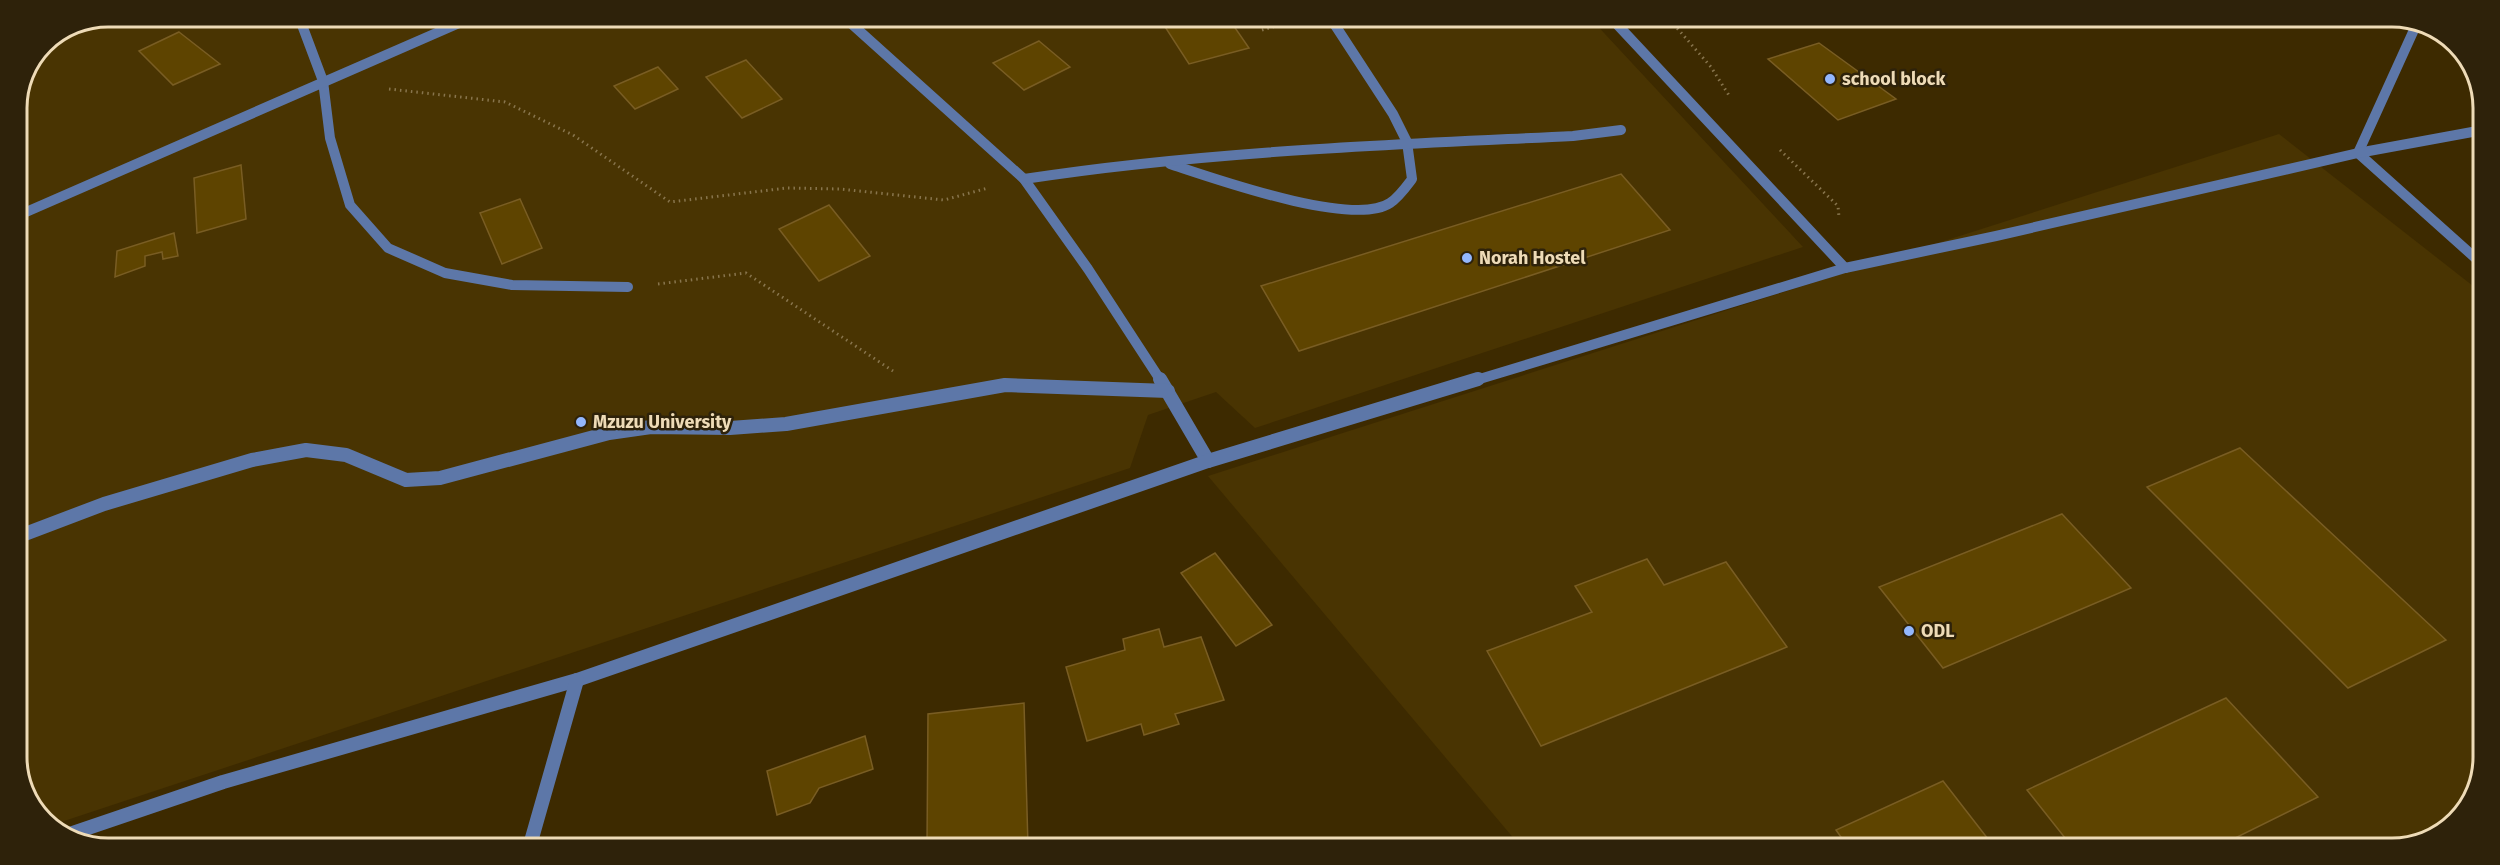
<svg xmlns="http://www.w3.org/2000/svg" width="2500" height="865" font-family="'Fira Sans',sans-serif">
<rect width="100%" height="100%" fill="#3d2a00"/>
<g fill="#493402">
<polygon points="108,17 1592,20 1803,247 1255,428 1216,392 1148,415 1130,468 52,825 36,813 17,763 17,102 44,43"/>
<polygon points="2279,134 2482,293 2479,786 2447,830 2392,848 1521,847 1208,476"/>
</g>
<g fill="#5e4400" stroke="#795d23" stroke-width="1.5">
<polygon points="1160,19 1229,19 1249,48 1189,64"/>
<polygon points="179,32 220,64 173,85 139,51"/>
<polygon points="1039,41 1070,67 1024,90 993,63"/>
<polygon points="1819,43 1896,99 1838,120 1768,59"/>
<polygon points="746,60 782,99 742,118 706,77"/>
<polygon points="658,67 678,89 635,109 614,86"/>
<polygon points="241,165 246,219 197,233 194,178"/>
<polygon points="1621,174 1670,230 1299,351 1261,286"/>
<polygon points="520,199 542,248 502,264 480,213"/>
<polygon points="829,205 870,256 819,281 779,229"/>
<polygon points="174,233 178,256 163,259 162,252 145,256 145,266 115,277 117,251"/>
<polygon points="2240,448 2446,640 2348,688 2147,487"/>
<polygon points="2062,514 2131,588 1943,668 1879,587"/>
<polygon points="1215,553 1272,625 1236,646 1181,573"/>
<polygon points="1647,559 1664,585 1726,562 1787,647 1541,746 1487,651 1592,612 1575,586"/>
<polygon points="1159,629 1164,647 1201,637 1224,700 1175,714 1179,724 1144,735 1141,724 1087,741 1066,667 1125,650 1123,639"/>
<polygon points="2226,698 2318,797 2215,848 2073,848 2027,790"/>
<polygon points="1024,703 1028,846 927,845 928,714"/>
<polygon points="865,736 873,769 819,788 810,803 777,815 767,771"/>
<polygon points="1943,781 1995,848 1848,847 1836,830"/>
</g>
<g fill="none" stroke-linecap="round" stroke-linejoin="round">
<g stroke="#88754d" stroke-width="3" stroke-dasharray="1.5 4" stroke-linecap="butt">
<polyline points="1670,20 1711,67 1730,97"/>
<polyline points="1262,30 1300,19"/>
<polyline points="389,89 505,102 573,135 670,202 787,188 840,189 944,200 988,188"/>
<polyline points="1780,150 1838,206 1839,217"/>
<polyline points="658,284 746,273 893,371"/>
</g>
<g stroke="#5d77a8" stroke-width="10">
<polyline points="299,17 323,81 330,138 350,205 388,248 445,273 512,285 628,287"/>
<polyline points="845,18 1024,179 1088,269 1161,381"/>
<path d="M1170 164C1213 178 1353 228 1390 203 1399 197 1406 187 1412 179L1407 142 1393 114 1331 19"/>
<path d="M1024 179C1206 151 1389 145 1573 136L1621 130"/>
<polyline points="17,216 473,17"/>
</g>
<g stroke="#5d77a8" stroke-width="14">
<polyline points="1160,379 1208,461"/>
<polyline points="17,537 104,504 252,460 306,450 346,455 406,480 440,478 609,433 651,427 730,428 786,424 1005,385 1168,391"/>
</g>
<g stroke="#5d77a8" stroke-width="10">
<polyline points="1613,20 1845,268"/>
<polyline points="2418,21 2358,153 2482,264"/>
<polyline points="1473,381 1845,268 1996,236 2358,153 2483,130"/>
</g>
<g stroke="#5d77a8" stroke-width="14">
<polyline points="67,835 223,782 577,680 1208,461 1478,379"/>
<polyline points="530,845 577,680"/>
</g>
</g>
<g fill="#93b7fd" stroke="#2e220a" stroke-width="2">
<circle cx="1830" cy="79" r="6"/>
<circle cx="1467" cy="258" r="6"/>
<circle cx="581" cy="422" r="6"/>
<circle cx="1909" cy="631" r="6"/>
</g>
<g text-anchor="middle" stroke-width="5" stroke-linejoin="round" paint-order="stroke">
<g font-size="18" font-weight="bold" fill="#eedbb7" stroke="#2e220a" text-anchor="start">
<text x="1842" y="85">school block</text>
<text x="1479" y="264">Norah Hostel</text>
<text x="593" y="428">Mzuzu University</text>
<text x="1921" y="637">ODL</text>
</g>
</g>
<path d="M0 0H2500V865H0ZM108 27H2392A81 81 0 0 1 2473 108V757A81 81 0 0 1 2392 838H108A81 81 0 0 1 27 757V108A81 81 0 0 1 108 27Z" fill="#2e220a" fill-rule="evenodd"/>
<path fill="none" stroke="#eedbb7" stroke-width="3" d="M108 27H2392A81 81 0 0 1 2473 108V757A81 81 0 0 1 2392 838H108A81 81 0 0 1 27 757V108A81 81 0 0 1 108 27Z"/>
</svg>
